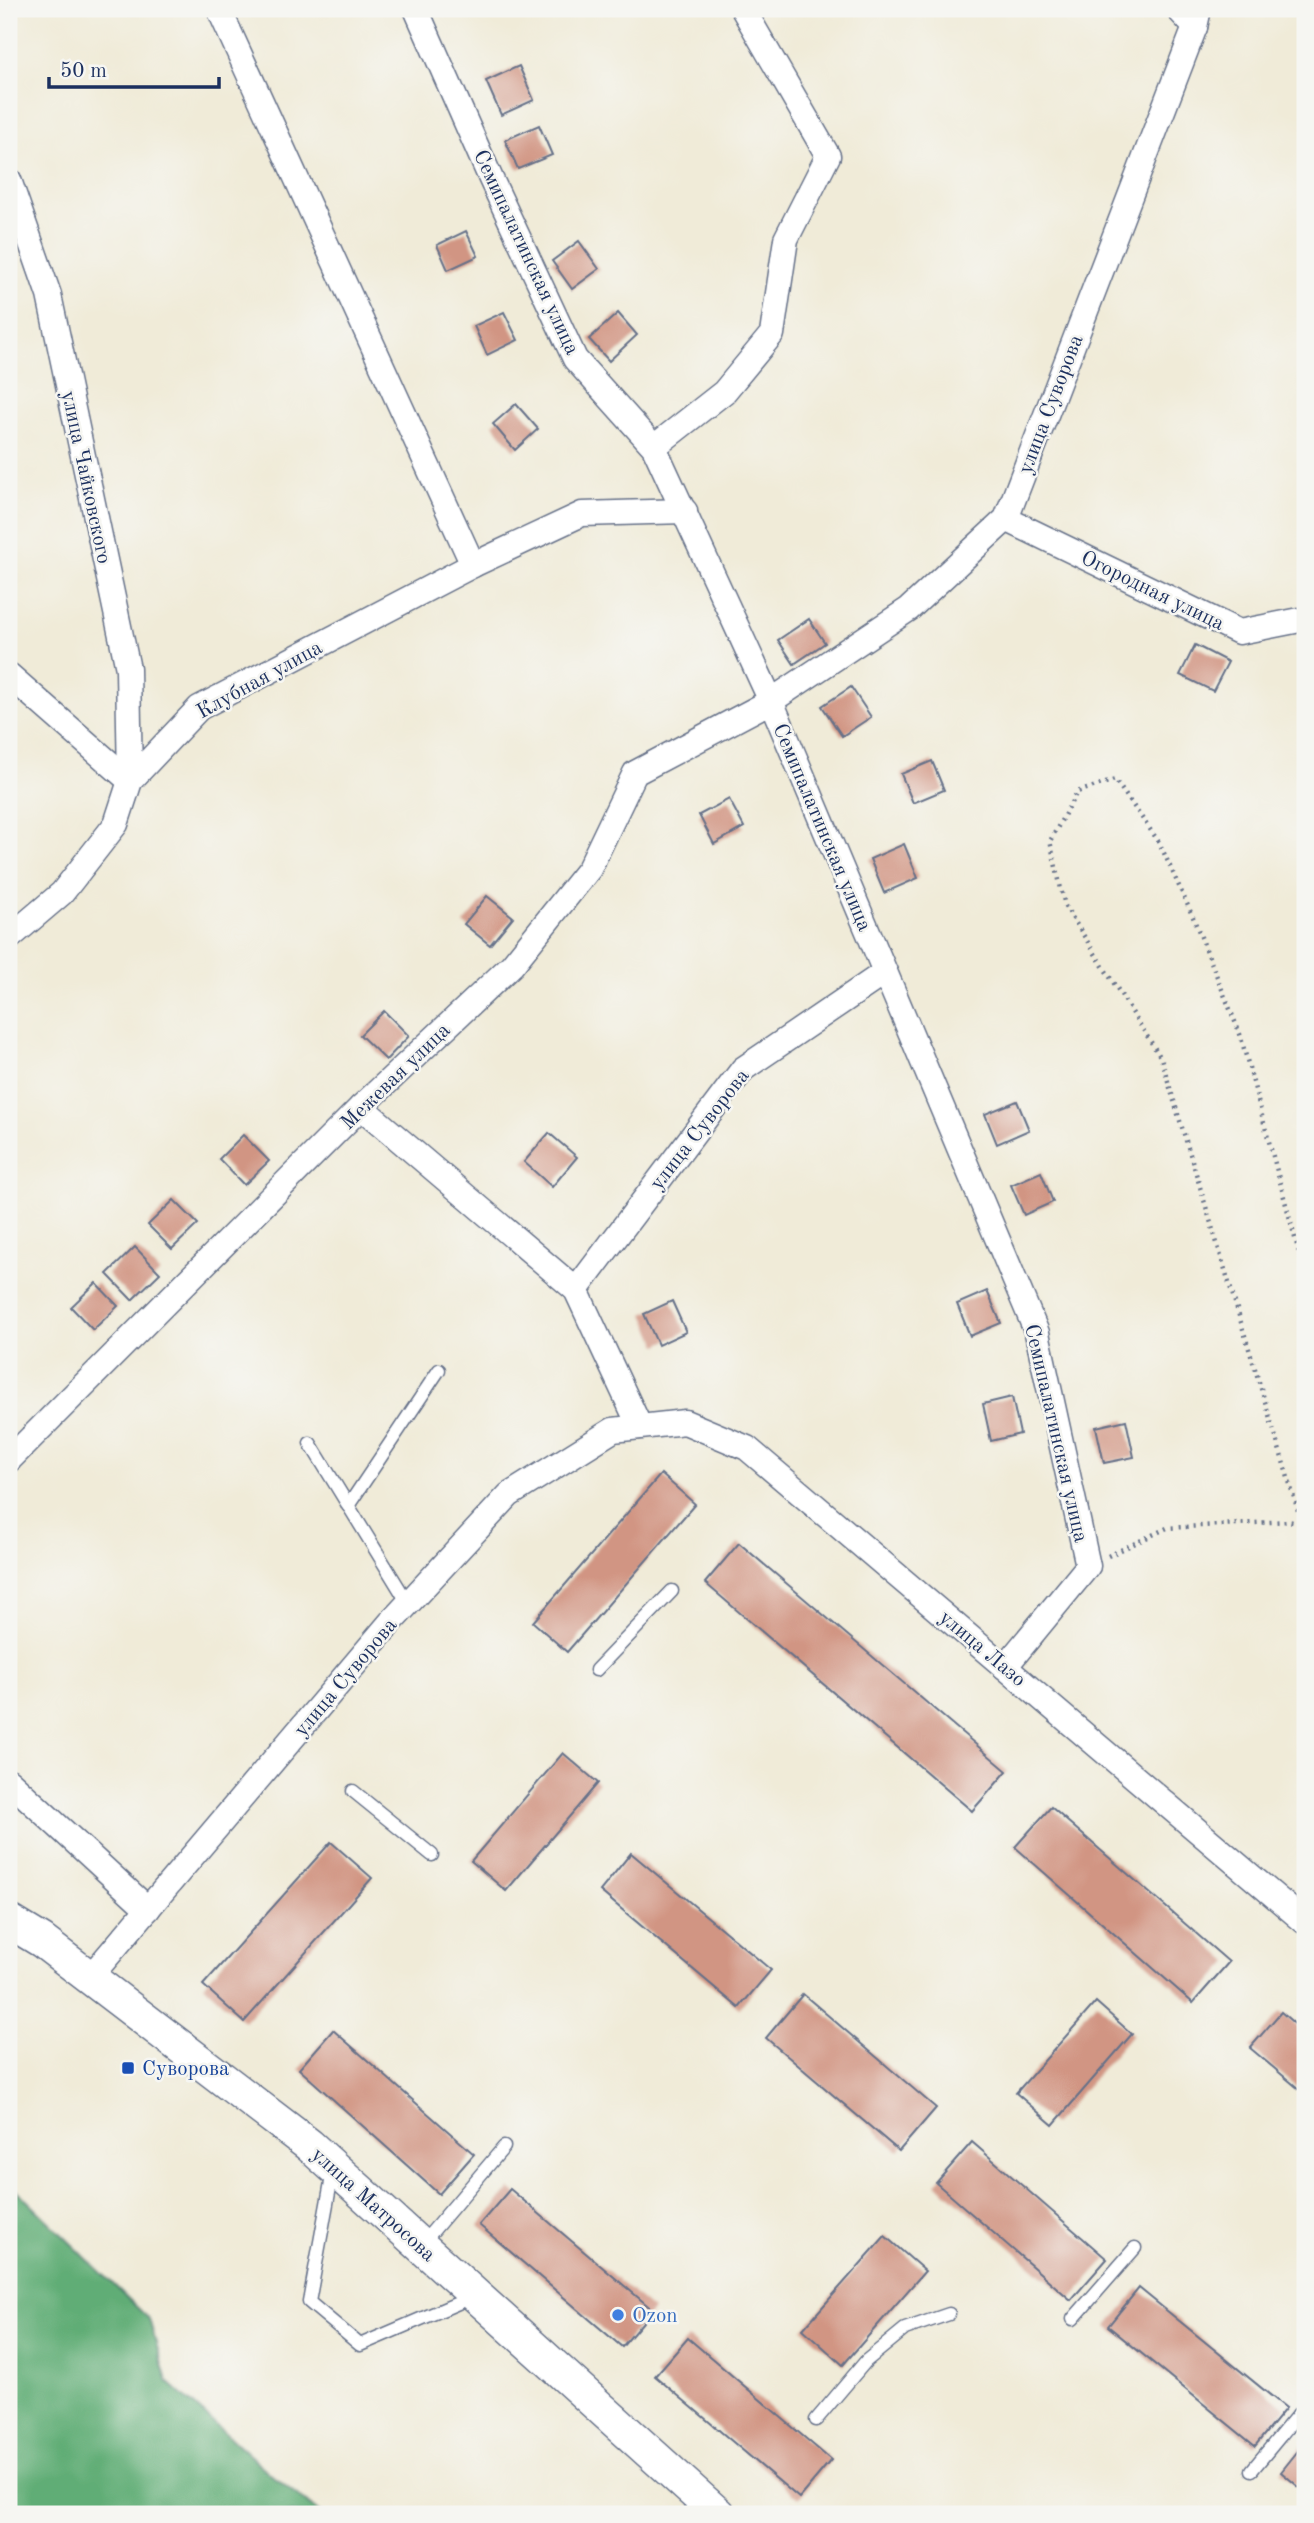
<svg xmlns="http://www.w3.org/2000/svg" width="1314" height="2523" font-family="'Old Standard TT',serif">
<rect width="100%" height="100%" fill="#f6f6f2"/>
<filter id="ink" filterUnits="userSpaceOnUse"><feTurbulence type="fractalNoise" baseFrequency=".0143" numOctaves="2"/><feDisplacementMap in="SourceGraphic" scale="14" xChannelSelector="R" yChannelSelector="G"/><feConvolveMatrix kernelMatrix="1 2 1 2 8 2 1 2 1" color-interpolation-filters="sRGB"/></filter>
<filter id="wash" filterUnits="userSpaceOnUse"><feTurbulence type="fractalNoise" baseFrequency=".00686" numOctaves="4" result="noise"/><feDisplacementMap in="SourceGraphic" scale="28" xChannelSelector="R" yChannelSelector="G"/><feGaussianBlur stdDeviation="1.57" result="paint"/><feColorMatrix in="noise" values="0 0 0 0 0 0 0 0 0 0 0 0 0 0 0 0 0 1.4 0 .05"/><feComposite in="paint" operator="in"/></filter>
<g filter="url(#wash)">
<rect width="100%" height="100%" fill="#f0ebd8"/>
<polygon fill="#61ad76" stroke="#3e6e6a" stroke-width="2" points="9,2183 149,2319 167,2381 276,2479 322,2514 9,2514"/>
<g id="blocks">
<g fill="#d19583">
<polygon points="519,66 534,100 501,115 486,81"/>
<polygon points="539,125 552,155 518,169 505,140"/>
<polygon points="466,231 478,256 448,270 437,245"/>
<polygon points="579,241 599,269 572,289 552,261"/>
<polygon points="504,312 518,340 487,355 474,326"/>
<polygon points="618,313 637,335 609,361 589,339"/>
<polygon points="516,404 538,429 515,450 493,424"/>
<polygon points="809,619 825,643 794,664 778,640"/>
<polygon points="1195,645 1228,662 1213,691 1180,675"/>
<polygon points="851,687 871,717 842,736 822,706"/>
<polygon points="932,761 944,790 913,803 901,774"/>
<polygon points="729,799 744,827 714,844 699,815"/>
<polygon points="904,844 918,878 884,893 870,859"/>
<polygon points="487,896 513,917 490,945 464,924"/>
<polygon points="384,1011 409,1036 386,1060 360,1035"/>
<polygon points="1017,1101 1029,1130 997,1144 985,1114"/>
<polygon points="549,1133 577,1157 552,1187 524,1162"/>
<polygon points="243,1135 269,1161 244,1185 219,1159"/>
<polygon points="1041,1172 1053,1202 1024,1215 1011,1185"/>
<polygon points="174,1200 198,1224 172,1249 148,1225"/>
<polygon points="135,1247 160,1273 132,1300 107,1274"/>
<polygon points="96,1283 118,1306 93,1330 71,1307"/>
<polygon points="987,1291 1001,1323 970,1336 957,1304"/>
<polygon points="672,1301 686,1332 658,1345 644,1314"/>
<polygon points="1012,1397 1020,1434 991,1441 983,1404"/>
<polygon points="1126,1420 1134,1457 1104,1463 1096,1427"/>
<polygon points="661,1474 695,1504 567,1652 533,1622"/>
<polygon points="739,1543 1007,1771 972,1811 705,1583"/>
<polygon points="563,1753 598,1783 506,1891 471,1861"/>
<polygon points="1051,1807 1229,1962 1193,2003 1015,1847"/>
<polygon points="331,1842 372,1878 244,2022 203,1985"/>
<polygon points="631,1853 771,1970 739,2008 600,1891"/>
<polygon points="803,1994 936,2108 899,2151 766,2038"/>
<polygon points="1096,2002 1132,2034 1053,2125 1016,2093"/>
<polygon points="1281,2012 1305,2033 1305,2094 1250,2048"/>
<polygon points="333,2030 474,2154 439,2194 299,2069"/>
<polygon points="972,2142 1107,2259 1071,2300 936,2183"/>
<polygon points="510,2189 653,2310 622,2347 479,2225"/>
<polygon points="885,2236 925,2271 843,2365 803,2329"/>
<polygon points="1139,2288 1286,2408 1255,2446 1108,2326"/>
<polygon points="688,2338 831,2460 799,2498 655,2376"/>
<polygon points="1305,2442 1305,2492 1281,2472"/>
</g>
</g>
</g>
<g filter="url(#ink)">
<use href="#blocks" fill-opacity="0" stroke="#667189" stroke-width="2"/>
<g fill="none" stroke-linecap="round" stroke-linejoin="round">
<g stroke="#667189" stroke-width="15">
<g id="lane">
<polyline points="310,1443 408,1603"/>
<polyline points="348,1506 439,1370"/>
<polyline points="596,1670 672,1591"/>
<polyline points="353,1791 432,1855"/>
<polyline points="333,2171 309,2302 360,2345 472,2297"/>
<polyline points="421,2245 504,2147"/>
<polyline points="1073,2319 1135,2248"/>
<polyline points="816,2420 866,2361 905,2329 949,2314"/>
<polyline points="1252,2470 1305,2406"/>
</g>
</g>
<g stroke="#667189" stroke-width="27">
<g id="street">
<polyline points="219,9 473,565"/>
<polyline points="416,9 491,179 575,359 654,447 771,701 1037,1333 1088,1566 1005,1667"/>
<polyline points="1178,9 1195,27"/>
<polyline points="9,180 49,295 128,669 130,781"/>
<polyline points="654,447 724,392 772,334 786,239 828,156 743,9"/>
<polyline points="1006,519 1239,632 1305,619"/>
<polyline points="9,675 130,781"/>
<polyline points="9,938 62,893 116,824 130,781 199,708 473,565 582,514 685,511"/>
<polyline points="361,1107 576,1290 640,1427"/>
<polyline points="576,1290 743,1069 884,973"/>
<polyline points="9,1460 361,1107 512,965 589,869 635,773 771,701 909,609 1006,519 1195,27 1199,9"/>
<polyline points="9,1781 148,1909"/>
<polyline points="90,1977 390,1623 509,1495 613,1430 685,1422 747,1448 1305,1922"/>
</g>
</g>
<g stroke="#667189" stroke-width="36">
<polyline id="secondary" points="9,1921 42,1941 309,2145 718,2514"/>
</g>
<g stroke="#667189" stroke-width="4.5" stroke-dasharray="2 5" stroke-linecap="butt">
<polyline points="1302,1524 1161,1058 1065,906 1050,841 1077,792 1115,780 1159,842 1193,917 1240,1034 1305,1275"/>
<polyline points="1108,1556 1167,1528 1289,1521 1305,1525"/>
</g>
<use href="#lane" stroke="#fff" stroke-width="12"/>
<use href="#street" stroke="#fff" stroke-width="24"/>
<use href="#secondary" stroke="#fff" stroke-width="33"/>
</g>
</g>
<rect fill="#1a4fb4" stroke="#f6f6f2" stroke-width="2.5" x="121" y="2061" width="14" height="14" rx="3.5"/>
<circle fill="#3f7fe0" stroke="#f6f6f2" stroke-width="2.5" cx="618" cy="2315" r="7"/>
<g text-anchor="middle" stroke-width="5" stroke-linejoin="round" paint-order="stroke">
<g font-size="21" fill="#1b2f5e" stroke="#f6f6f2">
<text transform="translate(527 252) rotate(65)" y="7">Семипалатинская улица</text>
<text transform="translate(1050 404) rotate(-69)" y="7">улица Суворова</text>
<text transform="translate(87 477) rotate(78)" y="7">улица Чайковского</text>
<text transform="translate(1153 590) rotate(26)" y="7">Огородная улица</text>
<text transform="translate(259 679) rotate(-29)" y="7">Клубная улица</text>
<text transform="translate(823 827) rotate(67)" y="7">Семипалатинская улица</text>
<text transform="translate(395 1076) rotate(-44)" y="7">Межевая улица</text>
<text transform="translate(699 1129) rotate(-52)" y="7">улица Суворова</text>
<text transform="translate(1057 1433) rotate(77)" y="7">Семипалатинская улица</text>
<text transform="translate(983 1648) rotate(40)" y="7">улица Лазо</text>
<text transform="translate(345 1677) rotate(-50)" y="7">улица Суворова</text>
<text transform="translate(374 2204) rotate(42)" y="7">улица Матросова</text>
</g>
<g font-size="21" fill="#164399" stroke="#f6f6f2" text-anchor="start">
<text x="142" y="2075">Суворова</text>
</g>
<g font-size="21" fill="#366cbe" stroke="#f6f6f2" text-anchor="start">
<text x="632" y="2322">Ozon</text>
</g>
</g>
<rect width="1314" height="2523" fill="none" stroke="#f6f6f2" stroke-width="35"/>
<path d="M49 77v10h170v-10" fill="none" stroke="#1b2f5e" stroke-width="3.5"/>
<text x="60" y="77" font-size="21" fill="#1b2f5e" stroke="#f6f6f2" stroke-width="5" paint-order="stroke">50 m</text>
</svg>
